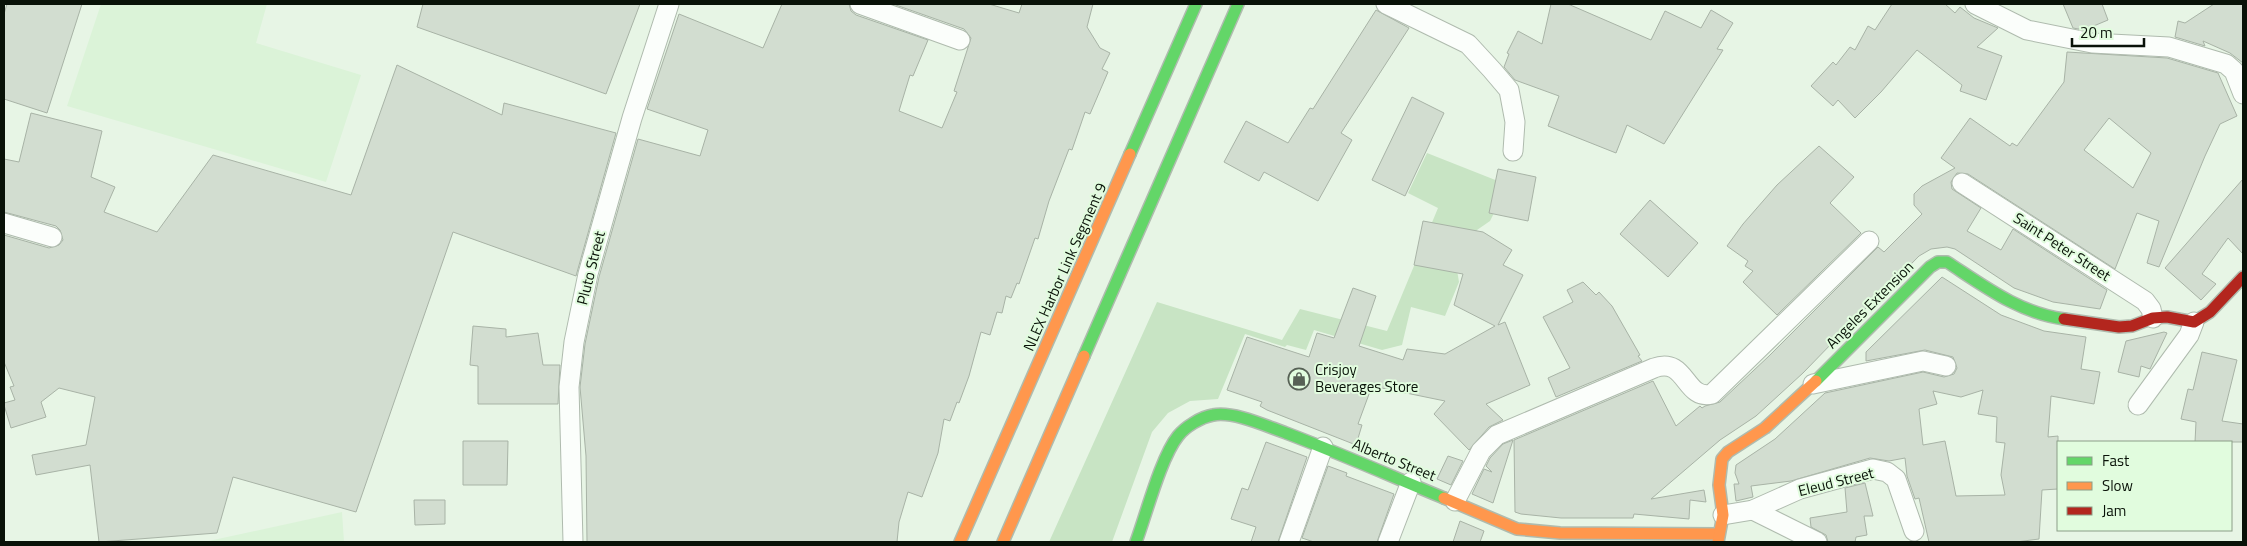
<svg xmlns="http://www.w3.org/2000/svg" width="2247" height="546" font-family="'Titillium Web',sans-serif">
<rect width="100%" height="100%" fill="#e7f5e5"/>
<g fill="#dbf3d8">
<polygon points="101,4 267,4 256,43 361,75 326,182 67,106"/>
<polygon points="342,512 344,542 204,542"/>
</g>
<polygon fill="#c8e4c4" points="1427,153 1508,185 1490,221 1477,230 1457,270 1459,282 1445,316 1411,307 1402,345 1382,350 1314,330 1306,350 1287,345 1285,347 1245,334 1218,399 1190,401 1168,413 1152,432 1112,542 1049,542 1157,302 1282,340 1300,309 1387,331 1438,208 1408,193"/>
<g fill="#d2ddd0" stroke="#a8b3a6" fill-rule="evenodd">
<polygon points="7,4 82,4 47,113 4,99 4,14"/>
<polygon points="423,4 640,4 606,94 417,27"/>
<polygon points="782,4 849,4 851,11 856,15 928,40 913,76 910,75 899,111 942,128 957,92 954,91 971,38 964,29 893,4 989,4 1019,13 1022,4 1093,4 1087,27 1100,48 1110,53 1102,69 1108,72 1090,114 1085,112 1072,150 1069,149 1049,201 1038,239 1035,238 1019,284 1017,283 1011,298 1006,296 1002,313 997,312 990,335 981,332 969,376 959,403 957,402 950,421 944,419 938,453 922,497 908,492 899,522 897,542 587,542 586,456 580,387 585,344 599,277 638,139 700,156 708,130 647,109 679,14 763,48"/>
<polygon points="1551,4 1568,4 1651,40 1665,11 1701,28 1711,10 1733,23 1717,49 1723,50 1664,144 1627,125 1616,153 1548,126 1559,96 1515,80 1504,67 1509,54 1507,53 1518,31 1542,44"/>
<polygon points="1892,4 1945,4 1955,13 1960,7 1974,18 1998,28 1977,47 2002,56 1986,100 1960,91 1962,85 1917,50 1881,92 1855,118 1838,100 1833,106 1811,86 1833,62 1836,65 1850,47 1855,50 1868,26 1875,30"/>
<polygon points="2063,4 2102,4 2108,20 2084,30 2073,28"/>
<polygon points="2214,4 2243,4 2243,63 2230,53 2203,41 2205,46 2175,37 2178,21 2185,23"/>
<polygon points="1376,10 1409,28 1341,133 1352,140 1318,201 1264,172 1259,181 1224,162 1246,121 1288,143 1310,108 1313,109"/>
<path d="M2067 52 2167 58 2218 73 2237 116 2220 124 2205 156 2159 267 2147 263 2159 221 2137 213 2115 269 1968 174 1957 173 1951 182 1952 189 1981 208 1967 231 2001 250 2013 229 2107 290 2100 309 2053 302 2014 288 1955 249 1947 247 1931 249 1919 256 1868 308V306L1803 373 1756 416 1720 440 1651 499 1704 490 1706 502 1690 500 1689 519 1634 514 1633 518H1561L1521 514 1515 512 1514 440 1653 381 1676 426 1700 406 1702 408 1705 406 1720 402 1769 356 1878 247 1884 252 1922 214 1914 205V194L1922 186 1955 168 1941 158 1970 118 2010 146 2012 143 2017 146 2064 82ZM2109 118 2151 153 2133 188 2084 150Z"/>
<polygon points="397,65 502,115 504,103 616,133 576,276 453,232 356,512 233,477 217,533 99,542 90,465 36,475 32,455 86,445 95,397 59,388 41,402 46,417 11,428 4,405 4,403 15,400 10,387 14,386 4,362 4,235 49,248 59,245 63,240 60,230 56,226 4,212 4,159 19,162 31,113 102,131 91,177 115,187 104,212 157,232 213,155 351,195"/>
<polygon points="1412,97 1444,113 1405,196 1372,180"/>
<polygon points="1819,146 1854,177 1830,203 1861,233 1777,315 1743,282 1753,271 1745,266 1748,261 1727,246 1743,224 1777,185"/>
<polygon points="1498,169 1536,177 1528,221 1489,213"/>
<polygon points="2243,179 2243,254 2228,238 2202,274 2216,284 2201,300 2165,268"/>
<polygon points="1650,200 1698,243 1668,277 1620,234"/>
<polygon points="1423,221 1483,232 1512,250 1503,265 1523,275 1498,325 1505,322 1530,385 1486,404 1503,420 1489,427 1469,450 1434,414 1445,401 1372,386 1358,424 1362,425 1356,445 1267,410 1260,406 1262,402 1227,390 1247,337 1309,357 1317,333 1334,338 1353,288 1376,296 1359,346 1403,360 1407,349 1445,354 1495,326 1454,305 1463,274 1414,265"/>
<path d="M1942 277 2001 315 2044 331 2086 337 2081 369 2100 372 2094 404 2051 396 2048 437 2058 436V489L2042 490 2039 539 2016 542H1929L1919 498 1915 499 1907 476 1905 458 1889 461 1870 458 1791 481 1751 486 1753 497 1736 501 1734 484H1739L1735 473 1736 465 1775 439 1825 393 1923 372 1944 377 1954 374 1957 368 1953 357 1925 350 1866 361V352ZM1983 390 1978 414 1997 417 1996 442 2005 443 2001 475 2005 495 1956 496 1945 441 1923 445 1919 409 1937 404 1933 391 1961 397Z"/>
<polygon points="1583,282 1596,295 1599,292 1612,306 1640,355 1638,356 1642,361 1556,397 1548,378 1570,368 1543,317 1573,302 1567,290"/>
<polygon points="473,326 506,329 506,337 538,333 543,365 560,365 558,404 478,404 478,366 470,365"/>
<polygon points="2164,332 2167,333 2150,369 2141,366 2139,377 2118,372 2126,341"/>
<polygon points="2202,352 2237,360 2222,421 2243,424 2243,442 2195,442 2196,422 2181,419 2188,389 2193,390"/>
<polygon points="1513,440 1493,503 1472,494 1484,469 1492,472 1486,466 1490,458 1503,444"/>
<polygon points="463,441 508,441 507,485 463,485"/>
<polygon points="1266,442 1307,457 1278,542 1251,542 1256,527 1231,519 1242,488 1248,490"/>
<polygon points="1448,456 1463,461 1451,485 1437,479"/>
<polygon points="1328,466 1347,473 1346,476 1394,494 1377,542 1314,542 1302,538"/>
<polygon points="1865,483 1873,516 1864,516 1867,535 1856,537 1855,542 1828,542 1826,535 1811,527 1810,518 1847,512 1845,488"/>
<polygon points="414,500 445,500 445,524 415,525"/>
<polygon points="1460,521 1484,531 1480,542 1453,542"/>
</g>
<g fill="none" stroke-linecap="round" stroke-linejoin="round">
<g stroke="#afbbae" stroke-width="21">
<g id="street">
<polyline points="860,4 960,40"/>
<polyline points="1386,4 1468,44 1492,70 1509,90 1515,122 1513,151"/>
<polyline points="1975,4 2027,30 2092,43 2169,47 2226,64 2234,71 2243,94"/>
<polyline points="1962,183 2145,301 2151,309 2153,318"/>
<polyline points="4,223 52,237"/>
<polyline points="1813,384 1923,361 1946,366"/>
<polyline points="2138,405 2189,335 2194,322"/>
<path d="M1455 501 1481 451 1497 435 1654 368C1687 356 1684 401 1712 394L1869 241"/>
<polyline points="1753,510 1817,542"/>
<polyline points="1723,515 1753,510 1800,489 1873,469 1887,472 1896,479 1914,531"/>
<polyline points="573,542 569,387 574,342 588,274 632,118 669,4"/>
<polyline points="1289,542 1323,447"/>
<polyline points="1388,542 1411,482"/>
</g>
</g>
<g stroke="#afbbae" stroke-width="14">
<g id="fast">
<polyline points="1130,154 1196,4"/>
<polyline points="1084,356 1238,4"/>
<path d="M1816 381 1930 267 1938 262H1947C1984 286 2019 313 2064 319"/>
<path d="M1136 542C1146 515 1161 457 1178 436 1185 427 1201 417 1213 415 1234 411 1266 426 1286 433 1339 453 1391 476 1444 498"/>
</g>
</g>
<g stroke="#afbbae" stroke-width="14">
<g id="slow">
<polyline points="1444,498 1517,529 1560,533 1719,534"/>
<polyline points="960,542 1130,154"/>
<polyline points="1003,542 1084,356"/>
<polyline points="1718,542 1723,515 1719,485 1722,459 1728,452 1765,428 1816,381"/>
</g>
</g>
<g stroke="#afbbae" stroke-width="14">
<polyline id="jam" points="2064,319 2119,327 2132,326 2153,318 2167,317 2194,322 2210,312 2243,277"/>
</g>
<use href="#street" stroke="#fbfefb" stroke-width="19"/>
<use href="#fast" stroke="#63d668" stroke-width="11"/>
<use href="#slow" stroke="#ff974d" stroke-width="11"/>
<use href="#jam" stroke="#b3261e" stroke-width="11"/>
</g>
<defs>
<g id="shop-ring" transform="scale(1.125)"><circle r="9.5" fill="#e1fcde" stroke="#576155" stroke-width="1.5"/><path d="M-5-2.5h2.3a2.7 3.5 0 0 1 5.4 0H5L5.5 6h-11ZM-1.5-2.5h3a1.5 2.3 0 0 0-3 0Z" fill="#576155"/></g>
</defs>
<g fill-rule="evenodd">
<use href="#shop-ring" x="1299" y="379"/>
</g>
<g text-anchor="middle" stroke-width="4" stroke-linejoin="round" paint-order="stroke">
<g font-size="15" fill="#091208" stroke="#e1fcde">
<text transform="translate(2062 247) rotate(33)" y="5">Saint Peter Street</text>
<text transform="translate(1065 267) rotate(-66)" y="5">NLEX Harbor Link Segment 9</text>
<text transform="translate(591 268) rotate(-76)" y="5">Pluto Street</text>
<text transform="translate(1870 305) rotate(-45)" y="5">Angeles Extension</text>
<text transform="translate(1394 460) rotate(22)" y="5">Alberto Street</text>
<text transform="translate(1836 482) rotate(-14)" y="5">Eleud Street</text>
</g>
<g font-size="15" fill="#091208" stroke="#e1fcde" text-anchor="start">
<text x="1315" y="375">Crisjoy<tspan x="1315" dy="17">Beverages Store</tspan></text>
</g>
</g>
<rect width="2247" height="546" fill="none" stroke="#091208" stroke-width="10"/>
<rect x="2057" y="441" width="175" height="90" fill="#e1fcde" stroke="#8b9e88"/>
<rect x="2067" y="457" width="25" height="8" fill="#63d668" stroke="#8b9e88"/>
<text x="2102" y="466" font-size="15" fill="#091208">Fast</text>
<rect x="2067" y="482" width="25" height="8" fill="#ff974d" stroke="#8b9e88"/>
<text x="2102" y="491" font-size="15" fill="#091208">Slow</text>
<rect x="2067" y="507" width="25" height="8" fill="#b3261e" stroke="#8b9e88"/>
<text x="2102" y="516" font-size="15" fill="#091208">Jam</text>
<path d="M2072 38v8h72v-8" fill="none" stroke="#091208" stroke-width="2.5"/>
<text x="2080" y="38" font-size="15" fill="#091208" stroke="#e1fcde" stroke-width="4" paint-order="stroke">20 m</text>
</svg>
